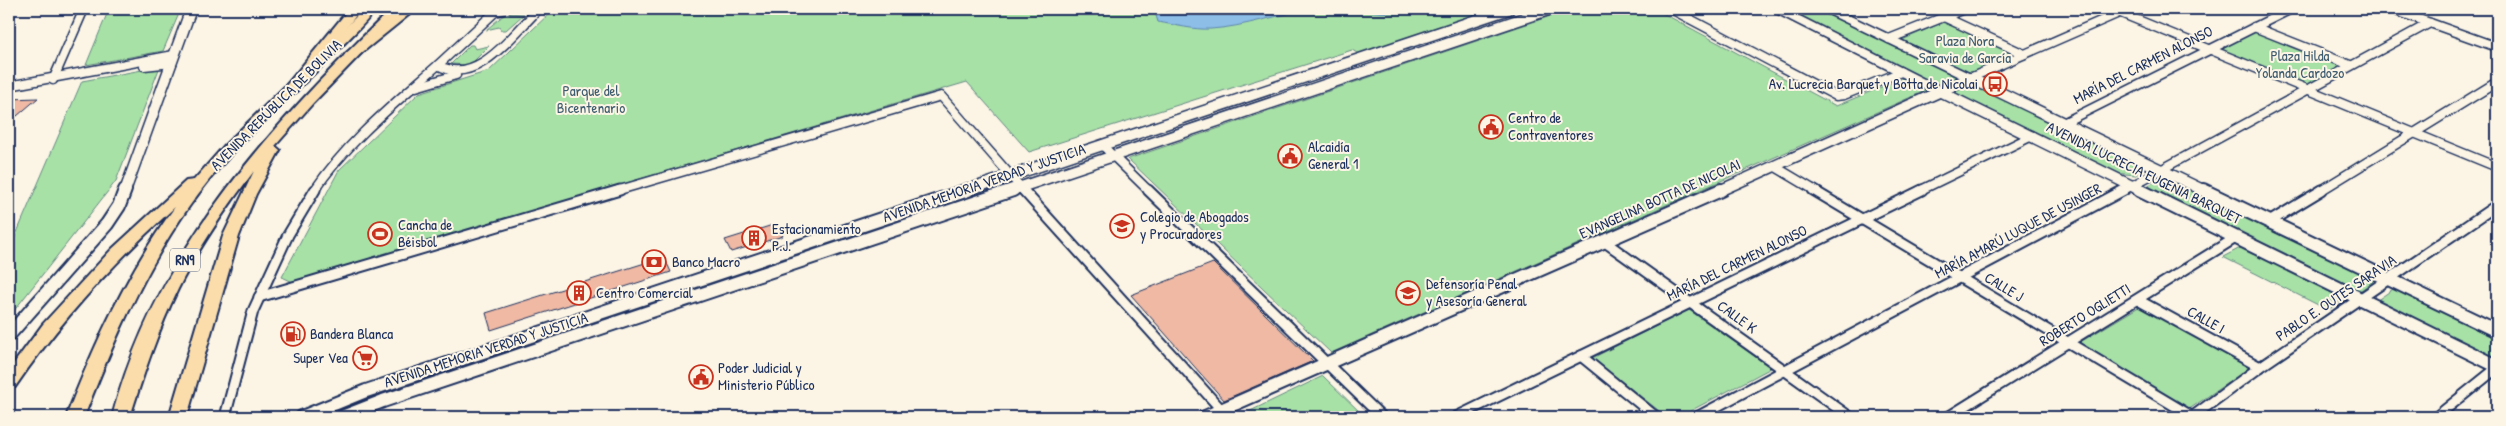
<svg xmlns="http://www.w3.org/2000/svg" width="2506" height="426" font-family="'Patrick Hand',sans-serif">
<rect width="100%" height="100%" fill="#fcf5e5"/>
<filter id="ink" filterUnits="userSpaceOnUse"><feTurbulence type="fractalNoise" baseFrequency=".02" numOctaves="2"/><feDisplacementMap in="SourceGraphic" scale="10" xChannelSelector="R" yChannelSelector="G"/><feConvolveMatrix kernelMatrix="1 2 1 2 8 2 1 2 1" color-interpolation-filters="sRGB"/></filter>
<g filter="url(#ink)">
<g fill="#a8e1a6" stroke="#628882">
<polygon points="109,9 181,9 163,51 86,65"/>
<polygon points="550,9 1496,9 1359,54 1352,50 1029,152 967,82 293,282 282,277 339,170 419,93 489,71 552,11"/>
<polygon points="1571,9 1655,9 1836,106 1903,78 1927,90 1331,353 1128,159"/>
<polygon points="1786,9 1820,9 1955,74 1957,78 1942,84 1933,83"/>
<polygon points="506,13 524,14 506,30 501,30 499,27 486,30"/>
<polygon points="1946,21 2015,52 1970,73 1902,40"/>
<polygon points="2256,31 2344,65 2308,85 2220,50"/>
<polygon points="470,45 473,45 475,49 489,46 470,65 451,64"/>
<polygon points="153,68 159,69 116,181 9,317 9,251 82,81"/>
<polygon points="1969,84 1981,85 2138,161 2144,168 2136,175 2114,173 1960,96 1955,91"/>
<polygon points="2164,177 2171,177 2376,279 2361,290 2346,288 2150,190 2147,186"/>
<polygon points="2244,246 2346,298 2328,310 2223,257"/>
<polygon points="2396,287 2497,336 2497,361 2376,301"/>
<polygon points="2142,305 2252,366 2188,410 2077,344"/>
<polygon points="1689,310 1771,368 1679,417 1667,417 1592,358"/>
<polygon points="1323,376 1365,417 1247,417 1244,414"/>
</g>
<path fill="#8cbee8" stroke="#5f85b1" d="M1154 9H1443C1400 19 1356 7 1313 10 1279 13 1246 27 1211 29 1193 30 1176 25 1158 22Z"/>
<g fill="#efb9a4" stroke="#1b2f5e">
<polygon points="38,98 17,116 9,117 9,99"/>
<polygon points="776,224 783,236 731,252 725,240"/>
<polygon points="664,257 671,272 491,330 486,313"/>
<polygon points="1213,263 1313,361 1224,400 1131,295"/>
</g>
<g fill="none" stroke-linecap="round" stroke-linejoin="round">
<g stroke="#1b2f5e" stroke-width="11">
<g id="minor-far1">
<path d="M507 9 495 12 438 65C475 87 511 37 535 13L532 9"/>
<polyline points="1671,9 1836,96 1844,95 1901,72"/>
<polyline points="1777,9 1941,92"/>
<polyline points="1827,9 1970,78 2128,9"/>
<polyline points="2111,9 2497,167"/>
<polyline points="2391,9 2497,47"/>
<polyline points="1944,17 2024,54"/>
<polyline points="2254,27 2350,65"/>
<polyline points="1889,39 1964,9"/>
<polyline points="144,66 172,63"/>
<polyline points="53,80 84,9"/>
<polyline points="9,86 174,55"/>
<polyline points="416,87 456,75"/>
<polyline points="2063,123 2291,9"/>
<polyline points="1102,145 1149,191"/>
<polyline points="1774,166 1816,191"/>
<path d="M314 191C347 142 394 104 438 65"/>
<polyline points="616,191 941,96 1024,191"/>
<polyline points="1919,191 2032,136"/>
<polyline points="2122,191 2430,23"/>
<polyline points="2320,191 2497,82"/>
</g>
</g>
<g stroke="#1b2f5e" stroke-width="13">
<g id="minor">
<polyline points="1023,190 1228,417"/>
<polyline points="1148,190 1382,417"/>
<polyline points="1813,190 2193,417"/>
<polyline points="2269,222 2322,190"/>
<polyline points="1605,242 1850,417"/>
<polyline points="259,297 620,190"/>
<polyline points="2138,300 2260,367"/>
<polyline points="1581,356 1656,417"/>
<polyline points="225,417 253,311 288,235 315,190"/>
<polyline points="1456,417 1922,190"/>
<polyline points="1697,417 2124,190"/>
<polyline points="1948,417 2237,237"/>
<polyline points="2192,417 2260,367 2497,205"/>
<polyline points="2436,417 2497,368"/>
</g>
</g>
<g stroke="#1b2f5e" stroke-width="13">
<g id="tertiary-far1">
<polyline points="1941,92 2142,191"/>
<polyline points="125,191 191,9"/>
<polyline points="965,191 1509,9"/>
<polyline points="1009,191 1551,9"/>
<polyline points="1719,191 1970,78 2205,191"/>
</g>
</g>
<g stroke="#1b2f5e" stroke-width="16">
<g id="tertiary">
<polyline points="2139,190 2497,366"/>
<polyline points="2203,190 2497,331"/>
<polyline points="9,335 107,224 119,206 125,190"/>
<polyline points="302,417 366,391 968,190"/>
<polyline points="342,417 383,401 1013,190"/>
<polyline points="1205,417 1721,190"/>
</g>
</g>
<g stroke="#1b2f5e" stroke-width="4">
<g id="primary">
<path d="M364 9H376C365 24 350 37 337 51 302 86 263 120 229 157 161 231 120 324 84 417H66C95 343 128 270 175 207 115 261 61 320 15 387L9 389V370L43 324 111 250 186 181 194 180 224 146Z"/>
<path d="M391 9H404L313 103 275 146 280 150 256 194 239 236 187 417H169L223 236 254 171C226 208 199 247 178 289 158 330 144 373 130 417H112C157 248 270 128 391 9Z"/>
</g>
</g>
<g stroke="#1b2f5e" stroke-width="4">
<g id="trunk">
<polygon points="349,9 361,9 295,93 285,93 283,90 285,87"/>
<polygon points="403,9 416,9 354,59 346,59 344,56 346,53"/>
</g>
</g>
<use href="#minor-far1" stroke="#fcf5e5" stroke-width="8"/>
<use href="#minor" stroke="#fcf5e5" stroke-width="9"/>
<use href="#tertiary-far1" stroke="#fcf5e5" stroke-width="10"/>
<use href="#tertiary" stroke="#fcf5e5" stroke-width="12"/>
<use href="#primary" fill="#fbddab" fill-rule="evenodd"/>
<use href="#trunk" fill="#fbddab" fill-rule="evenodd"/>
</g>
</g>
<defs>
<g id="bus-ring" transform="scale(1.25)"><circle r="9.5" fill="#fcf5e5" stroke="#c8321e" stroke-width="1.5"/><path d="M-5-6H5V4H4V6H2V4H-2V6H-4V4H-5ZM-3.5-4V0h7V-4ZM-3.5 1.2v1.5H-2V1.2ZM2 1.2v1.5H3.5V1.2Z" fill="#c8321e"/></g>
<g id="civic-ring" transform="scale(1.25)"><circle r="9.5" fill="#fcf5e5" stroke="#c8321e" stroke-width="1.5"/><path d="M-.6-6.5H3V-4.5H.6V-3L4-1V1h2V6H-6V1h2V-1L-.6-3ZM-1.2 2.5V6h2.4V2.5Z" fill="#c8321e"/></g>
<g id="school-ring" transform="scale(1.25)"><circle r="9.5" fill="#fcf5e5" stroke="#c8321e" stroke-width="1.5"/><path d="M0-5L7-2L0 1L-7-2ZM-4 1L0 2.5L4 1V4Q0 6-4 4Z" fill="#c8321e"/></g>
<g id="stadium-ring" transform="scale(1.25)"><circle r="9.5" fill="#fcf5e5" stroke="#c8321e" stroke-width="1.5"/><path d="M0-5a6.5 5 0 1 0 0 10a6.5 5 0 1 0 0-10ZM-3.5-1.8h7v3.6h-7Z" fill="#c8321e"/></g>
<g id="building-ring" transform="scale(1.25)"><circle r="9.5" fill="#fcf5e5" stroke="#c8321e" stroke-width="1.5"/><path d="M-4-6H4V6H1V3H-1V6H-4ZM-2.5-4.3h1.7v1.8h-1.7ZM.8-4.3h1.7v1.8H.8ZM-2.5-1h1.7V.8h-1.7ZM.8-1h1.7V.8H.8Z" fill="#c8321e"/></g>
<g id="bank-ring" transform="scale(1.25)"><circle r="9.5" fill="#fcf5e5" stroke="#c8321e" stroke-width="1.5"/><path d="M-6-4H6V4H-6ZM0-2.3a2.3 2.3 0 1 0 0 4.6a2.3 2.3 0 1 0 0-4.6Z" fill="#c8321e"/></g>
<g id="fuel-ring" transform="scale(1.25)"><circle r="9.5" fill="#fcf5e5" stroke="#c8321e" stroke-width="1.5"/><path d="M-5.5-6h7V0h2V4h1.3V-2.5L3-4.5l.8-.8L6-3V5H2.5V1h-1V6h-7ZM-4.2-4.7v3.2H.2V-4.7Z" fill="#c8321e"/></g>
<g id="supermarket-ring" transform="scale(1.25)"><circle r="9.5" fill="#fcf5e5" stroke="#c8321e" stroke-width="1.5"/><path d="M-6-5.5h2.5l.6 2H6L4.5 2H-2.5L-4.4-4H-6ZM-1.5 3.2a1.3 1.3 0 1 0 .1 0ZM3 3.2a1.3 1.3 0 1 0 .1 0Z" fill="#c8321e"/></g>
</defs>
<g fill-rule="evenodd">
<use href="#bus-ring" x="1995" y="84"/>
<use href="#civic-ring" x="1491" y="127"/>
<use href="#civic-ring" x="1290" y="156"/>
<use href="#school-ring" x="1122" y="226"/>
<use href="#stadium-ring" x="380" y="234"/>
<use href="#building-ring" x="754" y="238"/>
<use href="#bank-ring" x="654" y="262"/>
<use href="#building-ring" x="579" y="293"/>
<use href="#school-ring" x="1408" y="293"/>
<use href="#fuel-ring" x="293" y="334"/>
<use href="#supermarket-ring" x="365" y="358"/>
<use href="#civic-ring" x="701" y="377"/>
</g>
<g text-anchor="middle" stroke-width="4" stroke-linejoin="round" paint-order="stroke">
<rect fill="#fcf5e5" stroke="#5e6a86" stroke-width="1" x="170" y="248.5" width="30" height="23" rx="4"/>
<g font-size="14" font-weight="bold" fill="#1b2f5e">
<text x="185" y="265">RN9</text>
</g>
<g font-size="15" fill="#3e5c70" stroke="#fcf5e5">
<text x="1965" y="46">Plaza Nora<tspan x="1965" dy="17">Saravia de García</tspan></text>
<text x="2300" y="61">Plaza Hilda<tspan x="2300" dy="17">Yolanda Cardozo</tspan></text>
<text x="591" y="96">Parque del<tspan x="591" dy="17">Bicentenario</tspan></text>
</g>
<g font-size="15" fill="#1b2f5e" stroke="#fcf5e5">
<text transform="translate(2143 65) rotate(-27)" y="5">MARÍA DEL CARMEN ALONSO</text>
<text transform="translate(276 105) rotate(-45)" y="5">AVENIDA REPÚBLICA DE BOLIVIA</text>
<text transform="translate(2144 173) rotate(26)" y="5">AVENIDA LUCRECIA EUGENIA BARQUET</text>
<text transform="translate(984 183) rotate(-19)" y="5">AVENIDA MEMORIA VERDAD Y JUSTICIA</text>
<text transform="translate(1660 199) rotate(-24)" y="5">EVANGELINA BOTTA DE NICOLAI</text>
<text transform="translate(2018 231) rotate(-28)" y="5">MARÍA AMARÚ LUQUE DE USINGER</text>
<text transform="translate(1737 263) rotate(-26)" y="5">MARÍA DEL CARMEN ALONSO</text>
<text transform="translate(2004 287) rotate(31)" y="5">CALLE J</text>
<text transform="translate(2336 298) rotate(-34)" y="5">PABLO E. OUTES SARAVIA</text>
<text transform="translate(2085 315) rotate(-32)" y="5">ROBERTO OGLIETTI</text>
<text transform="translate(1737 317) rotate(36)" y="5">CALLE K</text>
<text transform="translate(2206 320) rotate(29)" y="5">CALLE I</text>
<text transform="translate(486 350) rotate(-18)" y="5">AVENIDA MEMORIA VERDAD Y JUSTICIA</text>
</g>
<g font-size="15" fill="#1b2f5e" stroke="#fcf5e5" text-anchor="start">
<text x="1978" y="89" text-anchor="end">Av. Lucrecia Barquet y Botta de Nicolai</text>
<text x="1508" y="123">Centro de<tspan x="1508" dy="17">Contraventores</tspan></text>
<text x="1308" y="152">Alcaidía<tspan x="1308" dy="17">General 1</tspan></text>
<text x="1140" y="222">Colegio de Abogados<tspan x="1140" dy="17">y Procuradores</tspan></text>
<text x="398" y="230">Cancha de<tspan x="398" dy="17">Béisbol</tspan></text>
<text x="772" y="234">Estacionamiento<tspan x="772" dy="17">P.J.</tspan></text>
<text x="672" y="267">Banco Macro</text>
<text x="1426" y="289">Defensoría Penal<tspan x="1426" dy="17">y Asesoría General</tspan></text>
<text x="596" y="298">Centro Comercial</text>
<text x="310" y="339">Bandera Blanca</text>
<text x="348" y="363" text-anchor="end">Super Vea</text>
<text x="718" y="373">Poder Judicial y<tspan x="718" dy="17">Ministerio Público</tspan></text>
</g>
</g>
<rect width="2506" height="426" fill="none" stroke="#fcf5e5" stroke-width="30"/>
<rect x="15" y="15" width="2476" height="396" fill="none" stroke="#1b2f5e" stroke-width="2" filter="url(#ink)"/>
</svg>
